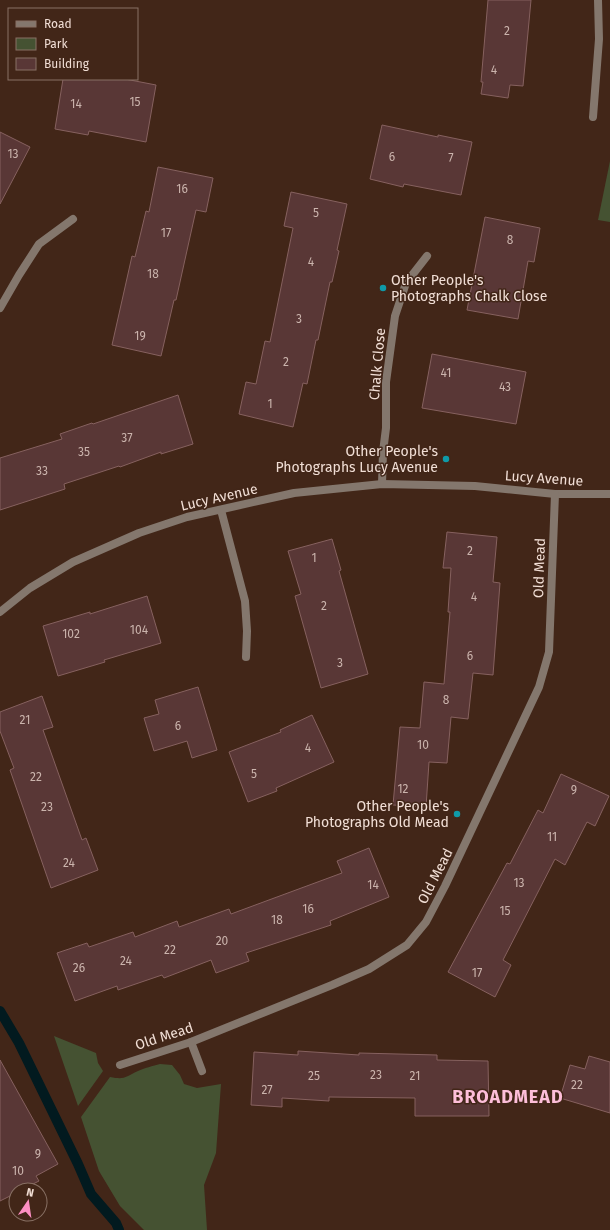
<svg xmlns="http://www.w3.org/2000/svg" width="610" height="1230" font-family="'Fira Sans',sans-serif">
<rect width="100%" height="100%" fill="#422618"/>
<g fill="#455232">
<polygon points="610,161 610,222 598,220"/>
<polygon points="54,1036 96,1053 98,1063 103,1071 78,1106"/>
<path d="M160 1064 172 1065 180 1075 184 1084 197 1088 221 1084 216 1153 204 1185 207 1230H144L120 1206 99 1171 81 1117 110 1077C125 1080 125 1077 138 1071 144 1068 153 1066 160 1064Z"/>
</g>
<g fill="none" stroke-linecap="round" stroke-linejoin="round">
<polyline stroke="#021a1f" stroke-width="10" points="0,1011 19,1043 78,1164 91,1194 116,1223 119,1230"/>
</g>
<g fill="#593736" stroke="#86615f">
<polygon points="488,0 531,0 523,86 510,85 508,98 481,94 483,82 481,82"/>
<polygon points="63,79 125,79 156,85 146,142 89,131 88,135 55,129"/>
<polygon points="382,125 438,137 438,135 472,142 461,195 404,184 403,187 370,179"/>
<polygon points="0,132 30,147 0,204"/>
<polygon points="158,167 213,178 206,212 196,210 176,300 174,300 161,356 112,345 132,256 135,257 146,211 149,212"/>
<polygon points="291,192 347,204 337,250 339,251 332,282 330,282 318,340 316,340 307,384 303,383 293,427 239,414 246,382 256,384 265,341 270,342 293,228 284,226"/>
<polygon points="485,217 540,228 534,262 528,261 518,319 467,310"/>
<polygon points="432,354 526,372 516,424 422,408"/>
<polygon points="178,395 193,444 161,454 161,452 120,467 119,466 64,484 65,489 0,510 0,458 62,439 60,434 92,423 93,424"/>
<polygon points="447,532 497,537 493,582 500,583 493,675 473,673 468,719 451,717 447,763 429,762 426,807 393,805 400,727 420,728 424,682 444,684 450,612 448,612 451,568 443,568"/>
<polygon points="332,539 341,570 339,571 368,674 321,688 295,596 301,594 288,551"/>
<polygon points="147,596 161,643 104,660 105,662 58,676 43,626 90,612 90,614"/>
<polygon points="198,687 217,750 192,758 187,741 154,751 144,718 159,714 155,700"/>
<polygon points="42,696 53,727 43,730 82,840 86,838 98,870 51,888 10,770 14,768 0,731 0,712"/>
<polygon points="312,715 334,762 276,788 277,791 248,802 229,752 281,732 280,730"/>
<polygon points="561,774 609,796 595,826 587,822 565,865 555,859 503,960 511,965 495,997 448,972 507,863 510,864 538,810 543,813"/>
<polygon points="369,848 389,897 330,921 331,925 246,953 249,961 216,973 211,960 164,978 162,975 118,990 117,986 75,1001 57,953 87,943 89,947 133,932 135,937 177,921 179,927 229,909 231,914 342,873 337,861"/>
<polygon points="298,1051 359,1055 359,1053 437,1055 437,1060 488,1061 489,1116 415,1116 415,1098 329,1097 329,1101 282,1098 282,1107 251,1105 254,1052 298,1055"/>
<polygon points="589,1056 610,1062 610,1113 560,1098 570,1065 585,1069"/>
<polygon points="0,1060 58,1164 36,1176 39,1181 21,1190 16,1190 16,1193 0,1201"/>
</g>
<g fill="none" stroke-linecap="round" stroke-linejoin="round">
<g stroke="#84776d" stroke-width="8">
<polyline points="593,117 599,39 598,0"/>
<polyline points="0,308 19,275 39,244 73,219"/>
<polyline points="382,484 383,452 386,428 386,382 395,316 406,283 427,256"/>
<polyline points="221,510 245,601 247,631 246,657"/>
<polyline points="0,612 30,588 73,562 139,533 187,517 294,493 382,484 475,486 555,494 610,494"/>
<polyline points="191,1042 202,1071"/>
<polyline points="120,1065 191,1042 332,985 369,969 407,945 426,922 445,886 539,687 549,652 555,494"/>
</g>
</g>
<g fill="#0f9aa8" stroke="#422618" stroke-width="1.5">
<circle cx="383" cy="288" r="4"/>
<circle cx="446" cy="459" r="4"/>
<circle cx="457" cy="814" r="4"/>
</g>
<g text-anchor="middle" stroke-width="3" stroke-linejoin="round" paint-order="stroke">
<g font-size="12" fill="#cbb4ad">
<text x="507" y="35">2</text>
<text x="494" y="74">4</text>
<text x="135" y="106">15</text>
<text x="76" y="108">14</text>
<text x="13" y="158">13</text>
<text x="392" y="161">6</text>
<text x="451" y="162">7</text>
<text x="182" y="193">16</text>
<text x="316" y="217">5</text>
<text x="166" y="237">17</text>
<text x="510" y="244">8</text>
<text x="311" y="266">4</text>
<text x="153" y="278">18</text>
<text x="299" y="323">3</text>
<text x="140" y="340">19</text>
<text x="286" y="366">2</text>
<text x="446" y="377">41</text>
<text x="505" y="391">43</text>
<text x="270" y="408">1</text>
<text x="127" y="442">37</text>
<text x="84" y="456">35</text>
<text x="42" y="475">33</text>
<text x="470" y="555">2</text>
<text x="314" y="562">1</text>
<text x="474" y="601">4</text>
<text x="324" y="610">2</text>
<text x="139" y="634">104</text>
<text x="71" y="638">102</text>
<text x="470" y="660">6</text>
<text x="340" y="667">3</text>
<text x="446" y="704">8</text>
<text x="25" y="724">21</text>
<text x="178" y="730">6</text>
<text x="423" y="749">10</text>
<text x="308" y="752">4</text>
<text x="254" y="778">5</text>
<text x="36" y="781">22</text>
<text x="403" y="793">12</text>
<text x="574" y="794">9</text>
<text x="47" y="811">23</text>
<text x="552" y="841">11</text>
<text x="69" y="867">24</text>
<text x="519" y="887">13</text>
<text x="373" y="889">14</text>
<text x="308" y="913">16</text>
<text x="505" y="915">15</text>
<text x="277" y="924">18</text>
<text x="222" y="945">20</text>
<text x="170" y="954">22</text>
<text x="126" y="965">24</text>
<text x="79" y="972">26</text>
<text x="477" y="977">17</text>
<text x="376" y="1079">23</text>
<text x="314" y="1080">25</text>
<text x="415" y="1080">21</text>
<text x="577" y="1089">22</text>
<text x="267" y="1094">27</text>
<text x="38" y="1158">9</text>
<text x="18" y="1175">10</text>
</g>
<g font-size="14" fill="#f1ded5" stroke="#422618" text-anchor="end">
<text x="391" y="285" text-anchor="start">Other People's<tspan x="391" dy="16">Photographs Chalk Close</tspan></text>
<text x="438" y="456">Other People's<tspan x="438" dy="16">Photographs Lucy Avenue</tspan></text>
<text x="449" y="811">Other People's<tspan x="449" dy="16">Photographs Old Mead</tspan></text>
</g>
<g font-size="14" fill="#f1ded5" stroke="#422618">
<text transform="translate(377 364) rotate(-85)" y="5">Chalk Close</text>
<text transform="translate(544 478) rotate(4)" y="5">Lucy Avenue</text>
<text transform="translate(219 497) rotate(-13)" y="5">Lucy Avenue</text>
<text transform="translate(539 568) rotate(-88)" y="5">Old Mead</text>
<text transform="translate(435 876) rotate(-63)" y="5">Old Mead</text>
<text transform="translate(164 1036) rotate(-18)" y="5">Old Mead</text>
</g>
<g font-size="18" font-weight="bold" letter-spacing="1" fill="#fdbed9" stroke="#422618">
<text x="508" y="1103">BROADMEAD</text>
</g>
</g>
<rect x="8" y="8" width="130" height="72" fill="#422618" stroke="#887064"/>
<rect x="16" y="21" width="20" height="6" fill="#84776d" stroke="#887064"/>
<text x="44" y="28" font-size="12" fill="#f1ded5">Road</text>
<rect x="16" y="38" width="20" height="12" fill="#455232" stroke="#887064"/>
<text x="44" y="48" font-size="12" fill="#f1ded5">Park</text>
<rect x="16" y="58" width="20" height="12" fill="#593736" stroke="#887064"/>
<text x="44" y="68" font-size="12" fill="#f1ded5">Building</text>
<g transform="translate(28 1202) rotate(13)"><circle r="19" fill="#422618" stroke="#887064"/>
<path d="M0-3L7 15L0 10L-7 15Z" fill="#fc8fc2"/>
<text y="-6" font-size="11" font-weight="bold" text-anchor="middle" fill="#f1ded5">N</text>
</g>
</svg>
